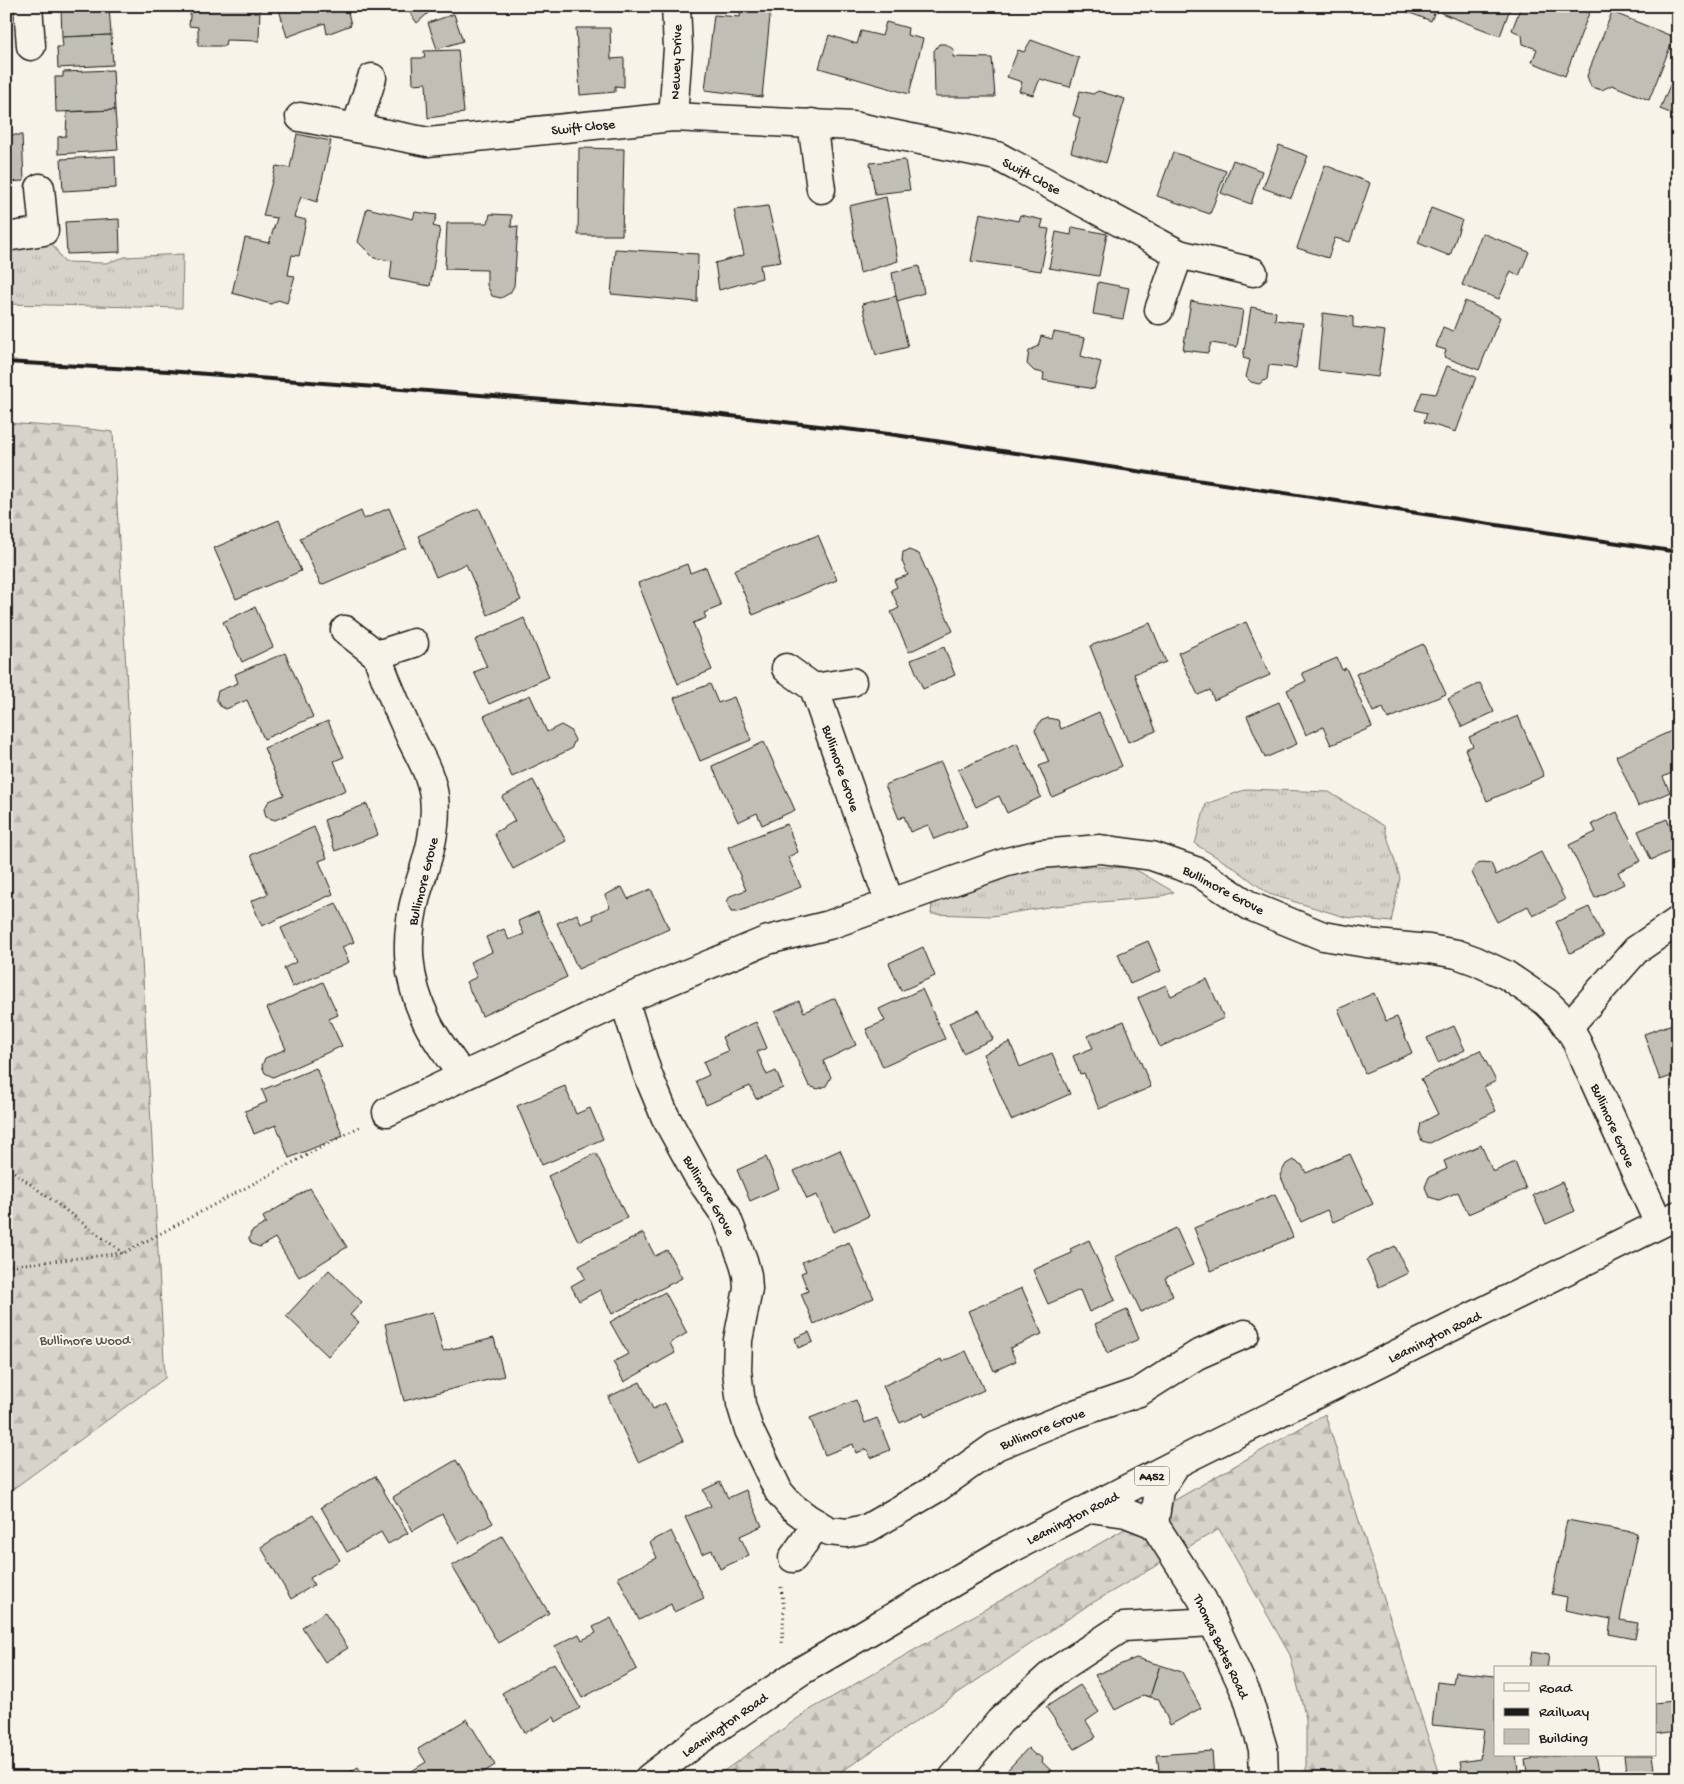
<svg xmlns="http://www.w3.org/2000/svg" width="1684" height="1784" font-family="'Gochi Hand',sans-serif">
<defs>
<pattern id="grass-tufts" width="24" height="20" patternUnits="userSpaceOnUse" patternTransform="scale(1.25)"><rect width="24" height="20" fill="#d7d3cb"/><path d="M3 7l-1-3M5 7V3M7 7l1-3M15 17l-1-3M17 17v-4M19 17l1-3" fill="none" stroke="#b8b5ae"/></pattern>
<pattern id="forest-firs" width="22" height="20" patternUnits="userSpaceOnUse" patternTransform="scale(1.25)"><rect width="22" height="20" fill="#d7d3cb"/><path d="M5 1l3.5 6h-7zM16 11l3.5 6h-7z" fill="#b8b5ae"/></pattern>
</defs>
<rect width="100%" height="100%" fill="#f7f3e8"/>
<filter id="ink" filterUnits="userSpaceOnUse"><feTurbulence type="fractalNoise" baseFrequency=".02" numOctaves="2"/><feDisplacementMap in="SourceGraphic" scale="10" xChannelSelector="R" yChannelSelector="G"/><feConvolveMatrix kernelMatrix="1 2 1 2 8 2 1 2 1" color-interpolation-filters="sRGB"/></filter>
<g filter="url(#ink)">
<g fill="url(#grass-tufts)" stroke="#7a7874">
<polygon points="44,231 64,262 106,263 125,257 183,254 182,308 6,304 6,237"/>
<polygon points="1247,789 1329,792 1384,826 1400,878 1391,922 1345,917 1269,894 1233,867 1195,844 1206,804"/>
<polygon points="1037,865 1133,868 1174,892 1159,897 1054,906 992,916 931,914 932,903"/>
</g>
<g fill="url(#forest-firs)" stroke="#7a7874">
<polygon points="6,423 90,429 113,432 165,1378 6,1494"/>
<polygon points="1325,1414 1441,1778 1306,1778 1306,1719 1290,1655 1219,1529 1087,1606 832,1778 714,1778 808,1711"/>
</g>
<g fill="#c0beb5" stroke="#1c1c1c">
<polygon points="109,6 111,35 62,37 61,8"/>
<polygon points="191,6 260,6 259,41 226,40 225,46 198,46 198,27 189,26"/>
<polygon points="278,6 349,6 350,12 348,12 351,25 327,34 325,23 287,37"/>
<polygon points="405,6 436,6 417,23"/>
<polygon points="741,6 771,6 762,97 705,90 714,15 740,17"/>
<polygon points="1392,6 1437,6 1431,21"/>
<polygon points="1444,6 1511,6 1500,36 1441,13"/>
<polygon points="1521,6 1586,6 1591,8 1565,76 1532,62 1537,49 1523,44 1522,35 1512,30"/>
<polygon points="1612,12 1674,37 1649,100 1612,85 1602,90 1591,87 1587,76"/>
<polygon points="454,14 463,41 437,49 428,23"/>
<polygon points="886,22 908,28 907,35 923,39 909,94 819,68 829,35 857,44 861,31 882,36"/>
<polygon points="576,28 610,28 611,59 624,58 624,87 615,86 615,92 580,95"/>
<polygon points="111,35 113,65 58,68 57,47 63,47 62,37"/>
<polygon points="1031,40 1079,58 1070,87 1040,79 1033,95 1019,91 1022,82 1007,77 1018,50 1024,52"/>
<polygon points="939,44 946,44 954,50 953,57 992,58 995,97 935,97 934,51"/>
<polygon points="458,50 464,113 428,118 426,83 413,84 412,58 425,58 424,51"/>
<polygon points="1678,66 1678,116 1660,109"/>
<polygon points="113,70 115,110 56,112 55,77 63,77 63,72"/>
<polygon points="1080,91 1093,94 1098,91 1125,99 1106,163 1071,152 1080,118 1073,115"/>
<polygon points="115,110 118,150 58,154 58,137 66,136 67,112"/>
<polygon points="297,134 331,141 317,202 301,197 294,217 306,220 299,256 292,255 288,275 295,276 287,303 278,300 271,304 232,293 245,238 269,243 277,218 263,216 276,166 290,168"/>
<polygon points="6,135 22,135 24,181 6,182"/>
<polygon points="1279,145 1308,156 1291,198 1263,188"/>
<polygon points="579,148 624,149 622,235 578,235"/>
<polygon points="1173,152 1226,171 1210,214 1157,196"/>
<polygon points="115,156 116,188 63,191 61,159"/>
<polygon points="905,160 910,190 875,194 870,163"/>
<polygon points="1233,160 1262,171 1251,204 1221,193"/>
<polygon points="1325,165 1370,183 1350,242 1335,238 1328,258 1297,248"/>
<polygon points="886,197 898,261 860,273 849,206"/>
<polygon points="768,206 781,262 760,265 762,278 719,290 715,263 744,255 734,210"/>
<polygon points="367,208 413,219 415,212 437,215 433,226 440,228 430,286 390,279 392,261 374,258 358,242"/>
<polygon points="1431,208 1462,220 1450,256 1418,243"/>
<polygon points="980,213 1018,221 1020,215 1043,220 1041,228 1049,229 1041,271 971,261"/>
<polygon points="490,214 512,215 511,227 518,226 514,286 510,293 501,298 492,296 487,285 487,270 445,269 447,223 488,223"/>
<polygon points="119,219 120,252 67,254 65,222"/>
<polygon points="1072,227 1107,234 1099,276 1049,268 1056,232 1071,235"/>
<polygon points="1482,233 1529,252 1519,276 1511,271 1499,299 1462,285"/>
<polygon points="615,249 698,254 697,302 611,294"/>
<polygon points="919,266 924,293 897,301 892,273"/>
<polygon points="1098,282 1129,288 1123,319 1093,314"/>
<polygon points="896,296 908,347 876,355 862,304"/>
<polygon points="1191,301 1243,310 1237,347 1211,343 1208,353 1183,350"/>
<polygon points="1465,301 1500,317 1479,370 1444,357 1446,350 1436,347 1443,327 1453,331"/>
<polygon points="1251,307 1276,312 1275,320 1303,323 1296,368 1269,365 1267,379 1259,384 1251,382 1246,377 1250,360 1243,358"/>
<polygon points="1323,313 1353,317 1353,327 1385,331 1378,377 1318,370"/>
<polygon points="1054,332 1085,338 1081,356 1101,362 1094,389 1043,380 1044,373 1034,371 1027,364 1029,351 1038,346 1041,336 1052,339"/>
<polygon points="1447,366 1476,377 1456,432 1424,422 1427,413 1415,410 1422,392 1436,394"/>
<polygon points="389,508 406,548 321,585 300,538 361,511 364,519"/>
<polygon points="479,508 521,600 488,615 466,564 436,577 418,536"/>
<polygon points="279,520 301,571 236,599 214,548"/>
<polygon points="818,535 837,580 753,615 734,570"/>
<polygon points="909,550 919,554 953,631 909,652 891,612 899,608 891,590 897,587 894,580 908,575 902,561 903,552"/>
<polygon points="687,564 690,573 706,567 721,606 704,613 706,618 693,623 712,670 678,684 638,583"/>
<polygon points="255,607 273,647 242,662 223,622"/>
<polygon points="524,618 549,677 489,704 474,672 487,667 475,640"/>
<polygon points="1246,622 1270,675 1214,700 1210,690 1198,695 1178,653"/>
<polygon points="1150,623 1166,662 1134,674 1156,731 1128,742 1090,646"/>
<polygon points="1423,644 1446,694 1388,719 1383,708 1373,712 1356,674"/>
<polygon points="944,647 955,675 923,689 911,660"/>
<polygon points="285,653 313,717 264,739 247,700 226,709 220,706 216,699 218,691 238,683 235,674"/>
<polygon points="1337,658 1342,670 1346,668 1372,727 1331,745 1323,727 1306,735 1287,690 1306,681 1302,673"/>
<polygon points="1480,683 1494,712 1462,727 1448,699"/>
<polygon points="710,684 718,703 734,697 751,740 700,761 674,698"/>
<polygon points="530,695 547,732 561,725 570,730 575,740 571,749 512,777 484,716"/>
<polygon points="1279,702 1297,744 1265,758 1247,716"/>
<polygon points="1099,712 1122,766 1052,797 1039,766 1049,762 1035,730 1041,721 1048,718 1058,720 1061,729"/>
<polygon points="1518,716 1544,776 1487,801 1465,749 1473,746 1469,737"/>
<polygon points="328,721 344,757 334,761 346,790 275,820 266,817 264,809 269,801 284,795 264,748"/>
<polygon points="1678,728 1678,770 1663,777 1670,792 1638,806 1616,756"/>
<polygon points="764,742 795,810 762,825 757,813 738,822 712,766"/>
<polygon points="1017,743 1041,797 1007,813 999,796 976,807 958,770"/>
<polygon points="941,762 967,826 934,839 928,825 910,832 904,816 899,819 885,785"/>
<polygon points="533,780 566,841 513,869 494,833 515,821 502,797"/>
<polygon points="367,804 378,835 335,851 324,820"/>
<polygon points="1617,812 1641,861 1618,872 1624,884 1595,898 1569,845 1596,832 1592,824"/>
<polygon points="1667,819 1678,848 1651,860 1638,831"/>
<polygon points="787,824 798,852 788,857 801,887 738,912 731,912 727,902 730,896 746,890 728,847"/>
<polygon points="314,827 327,858 319,861 333,894 262,926 251,901 268,894 251,855"/>
<polygon points="1541,852 1565,900 1533,916 1528,906 1497,922 1472,873 1476,865 1483,862 1491,863 1496,875"/>
<polygon points="622,887 628,899 651,889 669,929 578,969 557,923 577,914 581,924 594,919 592,915 610,907 605,895"/>
<polygon points="336,903 354,942 342,947 349,962 292,987 284,968 296,962 281,928"/>
<polygon points="1589,907 1603,937 1570,953 1556,922"/>
<polygon points="538,912 567,977 482,1016 466,982 477,977 470,962 492,952 486,937 504,929 509,940 524,934 518,921"/>
<polygon points="1148,941 1161,971 1130,984 1118,954"/>
<polygon points="923,947 935,976 901,991 889,963"/>
<polygon points="1207,979 1224,1018 1160,1047 1138,998 1166,985 1171,996"/>
<polygon points="323,982 338,1015 329,1019 342,1046 273,1077 265,1073 262,1066 265,1058 286,1049 267,1008"/>
<polygon points="922,989 945,1039 883,1067 866,1029 885,1021 879,1009"/>
<polygon points="1374,993 1386,1021 1397,1017 1412,1053 1365,1073 1338,1009"/>
<polygon points="835,998 856,1045 823,1061 831,1077 826,1086 818,1089 809,1086 775,1012 799,1001 804,1012"/>
<polygon points="979,1010 993,1039 963,1053 949,1023"/>
<polygon points="1124,1021 1151,1087 1099,1109 1084,1073 1080,1074 1073,1056 1093,1048 1087,1036"/>
<polygon points="756,1022 767,1048 757,1052 767,1075 776,1071 783,1088 756,1099 750,1086 706,1105 696,1081 709,1075 703,1062 728,1051 722,1037"/>
<polygon points="1678,1022 1678,1074 1660,1080 1644,1034"/>
<polygon points="1454,1026 1465,1050 1438,1063 1427,1038"/>
<polygon points="1010,1042 1020,1067 1052,1053 1070,1094 1011,1120 983,1054"/>
<polygon points="1480,1050 1496,1081 1484,1087 1496,1111 1430,1143 1422,1141 1419,1133 1421,1123 1438,1114 1421,1079"/>
<polygon points="316,1068 343,1136 289,1158 276,1125 254,1134 245,1111 267,1102 262,1090"/>
<polygon points="565,1086 576,1114 590,1108 603,1139 542,1165 517,1106"/>
<polygon points="1481,1145 1493,1172 1515,1162 1526,1189 1468,1214 1458,1192 1439,1200 1429,1197 1425,1187 1429,1177 1447,1169 1444,1161"/>
<polygon points="840,1150 869,1216 833,1232 817,1195 807,1199 794,1171"/>
<polygon points="596,1153 627,1218 578,1241 548,1176"/>
<polygon points="1350,1154 1373,1204 1333,1222 1327,1210 1301,1222 1280,1175 1286,1164 1293,1160 1302,1165 1306,1173"/>
<polygon points="766,1157 779,1188 750,1201 737,1170"/>
<polygon points="1562,1182 1575,1211 1546,1224 1533,1195"/>
<polygon points="310,1188 347,1247 299,1277 275,1238 260,1247 252,1244 249,1239 251,1232 266,1223 263,1217"/>
<polygon points="1275,1194 1293,1237 1211,1271 1194,1228"/>
<polygon points="1176,1228 1193,1265 1165,1278 1173,1296 1141,1312 1115,1257"/>
<polygon points="643,1233 655,1256 667,1250 682,1278 612,1314 600,1290 579,1301 571,1286 585,1278 579,1266"/>
<polygon points="1089,1240 1115,1300 1089,1312 1080,1290 1048,1304 1033,1270 1072,1253 1070,1249"/>
<polygon points="849,1242 874,1298 814,1324 801,1294 808,1291 801,1273 806,1271 802,1262"/>
<polygon points="1395,1246 1408,1273 1379,1287 1366,1260"/>
<polygon points="329,1270 362,1302 350,1315 359,1322 328,1356 286,1316"/>
<polygon points="1022,1288 1042,1334 1010,1348 1016,1361 994,1371 968,1311"/>
<polygon points="665,1292 687,1333 670,1343 675,1353 624,1382 613,1362 628,1354 610,1322"/>
<polygon points="1127,1310 1139,1339 1107,1353 1095,1324"/>
<polygon points="433,1312 443,1351 494,1338 504,1376 404,1401 385,1324"/>
<polygon points="809,1332 813,1342 798,1348 795,1338"/>
<polygon points="966,1351 984,1390 925,1417 923,1413 900,1423 883,1386 941,1359 942,1362"/>
<polygon points="640,1382 653,1409 665,1403 683,1441 638,1462 608,1397"/>
<polygon points="856,1400 865,1423 877,1418 890,1450 871,1458 867,1449 856,1453 853,1444 825,1455 810,1418"/>
<polygon points="456,1460 493,1523 459,1543 442,1514 413,1531 393,1497"/>
<polygon points="375,1476 408,1533 388,1544 381,1532 347,1552 321,1507"/>
<polygon points="720,1482 728,1498 746,1490 762,1526 740,1536 749,1555 720,1569 712,1550 702,1554 685,1517 711,1506 703,1490"/>
<polygon points="313,1515 340,1560 310,1578 314,1585 291,1599 261,1547"/>
<polygon points="1567,1520 1637,1533 1620,1620 1638,1623 1635,1639 1609,1634 1611,1619 1565,1610 1567,1597 1552,1594"/>
<polygon points="671,1531 704,1598 674,1612 671,1604 639,1620 618,1577 657,1558 650,1542"/>
<polygon points="502,1536 549,1613 498,1643 452,1566"/>
<polygon points="325,1612 348,1648 325,1662 302,1627"/>
<polygon points="611,1618 637,1669 582,1698 555,1646 579,1634 582,1640 596,1633 593,1627"/>
<polygon points="1532,1652 1549,1655 1547,1668 1529,1668"/>
<polygon points="1136,1658 1160,1665 1150,1697 1143,1695 1115,1710 1095,1675"/>
<polygon points="554,1663 580,1708 556,1722 554,1717 525,1733 502,1693"/>
<polygon points="1160,1665 1182,1672 1201,1708 1170,1725 1159,1699 1150,1697"/>
<polygon points="1455,1672 1495,1676 1495,1755 1516,1755 1519,1778 1463,1778 1460,1762 1480,1759 1484,1730 1432,1725 1437,1682 1453,1684"/>
<polygon points="1080,1685 1099,1712 1086,1721 1096,1737 1075,1749 1046,1707"/>
<polygon points="1673,1701 1676,1731 1655,1734 1655,1703"/>
<polygon points="467,1719 495,1765 481,1774 483,1778 401,1778 426,1762 418,1749"/>
<polygon points="1028,1748 1035,1755 1038,1755 1043,1759 1042,1762 1059,1778 1000,1778"/>
<polygon points="1212,1751 1214,1778 1160,1778 1157,1755"/>
<polygon points="1554,1755 1595,1755 1599,1778 1528,1778 1525,1760"/>
<polygon points="1624,1755 1652,1755 1654,1769 1626,1773"/>
<polygon points="358,1767 365,1778 341,1778"/>
</g>
<g fill="none" stroke-linecap="round" stroke-linejoin="round">
<g stroke="#1c1c1c" stroke-width="31">
<g id="minor">
<polyline points="28,6 31,46"/>
<polyline points="300,117 428,142 673,117 853,126 997,156 1179,254 1253,272"/>
<polyline points="673,117 678,48 676,6"/>
<polyline points="812,123 821,189"/>
<polyline points="356,128 372,78"/>
<polyline points="6,237 44,231 40,188"/>
<polyline points="1159,310 1179,254"/>
<polyline points="345,630 377,655 414,643"/>
<path d="M377 655C386 683 398 709 410 736 419 755 431 774 434 796 438 830 427 860 417 892 404 939 406 978 427 1022 436 1041 451 1058 462 1076"/>
<polyline points="786,668 814,688 890,904"/>
<polyline points="814,688 852,682"/>
<polyline points="1568,1027 1636,950 1678,921"/>
<polyline points="387,1112 624,1000"/>
<polyline points="1245,1334 1197,1355 1139,1392 1075,1414 996,1446 937,1488 868,1528 847,1533 829,1531 807,1518 791,1506 779,1492 749,1430 741,1404 737,1371 738,1340 748,1289 747,1275 743,1260 726,1216 698,1176 665,1116 648,1075 624,1000 768,940 829,925 1007,862 1041,854 1100,849 1152,856 1198,872 1250,906 1323,936 1366,943 1429,949 1457,954 1476,961 1506,975 1546,1002 1561,1017 1574,1036 1659,1224"/>
<polyline points="1090,1508 1126,1513 1154,1524"/>
<polyline points="1154,1524 1202,1599 1247,1695 1263,1749 1264,1778"/>
<polyline points="1154,1524 1159,1490 1177,1463"/>
<polyline points="793,1558 817,1524"/>
<polyline points="953,1778 1000,1721 1054,1672 1123,1627 1213,1622"/>
</g>
</g>
<g stroke="#1c1c1c" stroke-width="31">
<polyline id="major" points="649,1778 692,1745 801,1671 1008,1550 1193,1455 1678,1215"/>
</g>
<g stroke="#1c1c1c" stroke-width="3" stroke-dasharray="1 4" stroke-linecap="butt">
<polyline points="6,1166 123,1253"/>
<polyline points="6,1266 124,1253 361,1126"/>
<polyline points="781,1587 784,1609 782,1645"/>
</g>
<use href="#minor" stroke="#f7f3e8" stroke-width="28"/>
<use href="#major" stroke="#f7f3e8" stroke-width="28"/>
<polyline stroke="#1c1c1c" stroke-width="4" points="6,362 168,371 687,411 889,434 1678,552"/>
</g>
</g>
<g text-anchor="middle" stroke-width="4" stroke-linejoin="round" paint-order="stroke">
<rect fill="#f7f3e8" stroke="#5e5c59" stroke-width="1" x="1134.5" y="1466.5" width="35" height="19" rx="4"/>
<g font-size="12" font-weight="bold" fill="#1c1c1c">
<text x="1152" y="1480">A452</text>
</g>
<g font-size="14" fill="#1c1c1c" stroke="#f7f3e8">
<text transform="translate(675 62) rotate(-88)" y="5">Newey Drive</text>
<text transform="translate(583 126) rotate(-6)" y="5">Swift Close</text>
<text transform="translate(1032 175) rotate(28)" y="5">Swift Close</text>
<text transform="translate(842 768) rotate(71)" y="5">Bullimore Grove</text>
<text transform="translate(422 881) rotate(-76)" y="5">Bullimore Grove</text>
<text transform="translate(1224 889) rotate(28)" y="5">Bullimore Grove</text>
<text transform="translate(1614 1125) rotate(66)" y="5">Bullimore Grove</text>
<text transform="translate(710 1195) rotate(60)" y="5">Bullimore Grove</text>
<text transform="translate(1434 1336) rotate(-26)" y="5">Leamington Road</text>
<text transform="translate(1042 1428) rotate(-22)" y="5">Bullimore Grove</text>
<text transform="translate(1072 1517) rotate(-27)" y="5">Leamington Road</text>
<text transform="translate(1222 1646) rotate(65)" y="5">Thomas Bates Road</text>
<text transform="translate(724 1724) rotate(-35)" y="5">Leamington Road</text>
</g>
<g font-size="14" fill="#545351" stroke="#f7f3e8">
<text x="85" y="1344">Bullimore Wood</text>
</g>
</g>
<rect width="1684" height="1784" fill="none" stroke="#f7f3e8" stroke-width="25"/>
<rect x="12" y="12" width="1659" height="1759" fill="none" stroke="#1c1c1c" stroke-width="2" filter="url(#ink)"/>
<rect x="1494" y="1666" width="162" height="90" fill="#f7f3e8" stroke="#9f9d96"/>
<rect x="1504" y="1683" width="25" height="8" fill="#f7f3e8" stroke="#9f9d96"/>
<text x="1539" y="1692" font-size="15" fill="#1c1c1c">Road</text>
<rect x="1504" y="1708" width="25" height="8" fill="#1c1c1c" stroke="#9f9d96"/>
<text x="1539" y="1716" font-size="15" fill="#1c1c1c">Railway</text>
<rect x="1504" y="1729" width="25" height="15" fill="#c0beb5" stroke="#9f9d96"/>
<text x="1539" y="1742" font-size="15" fill="#1c1c1c">Building</text>
</svg>
